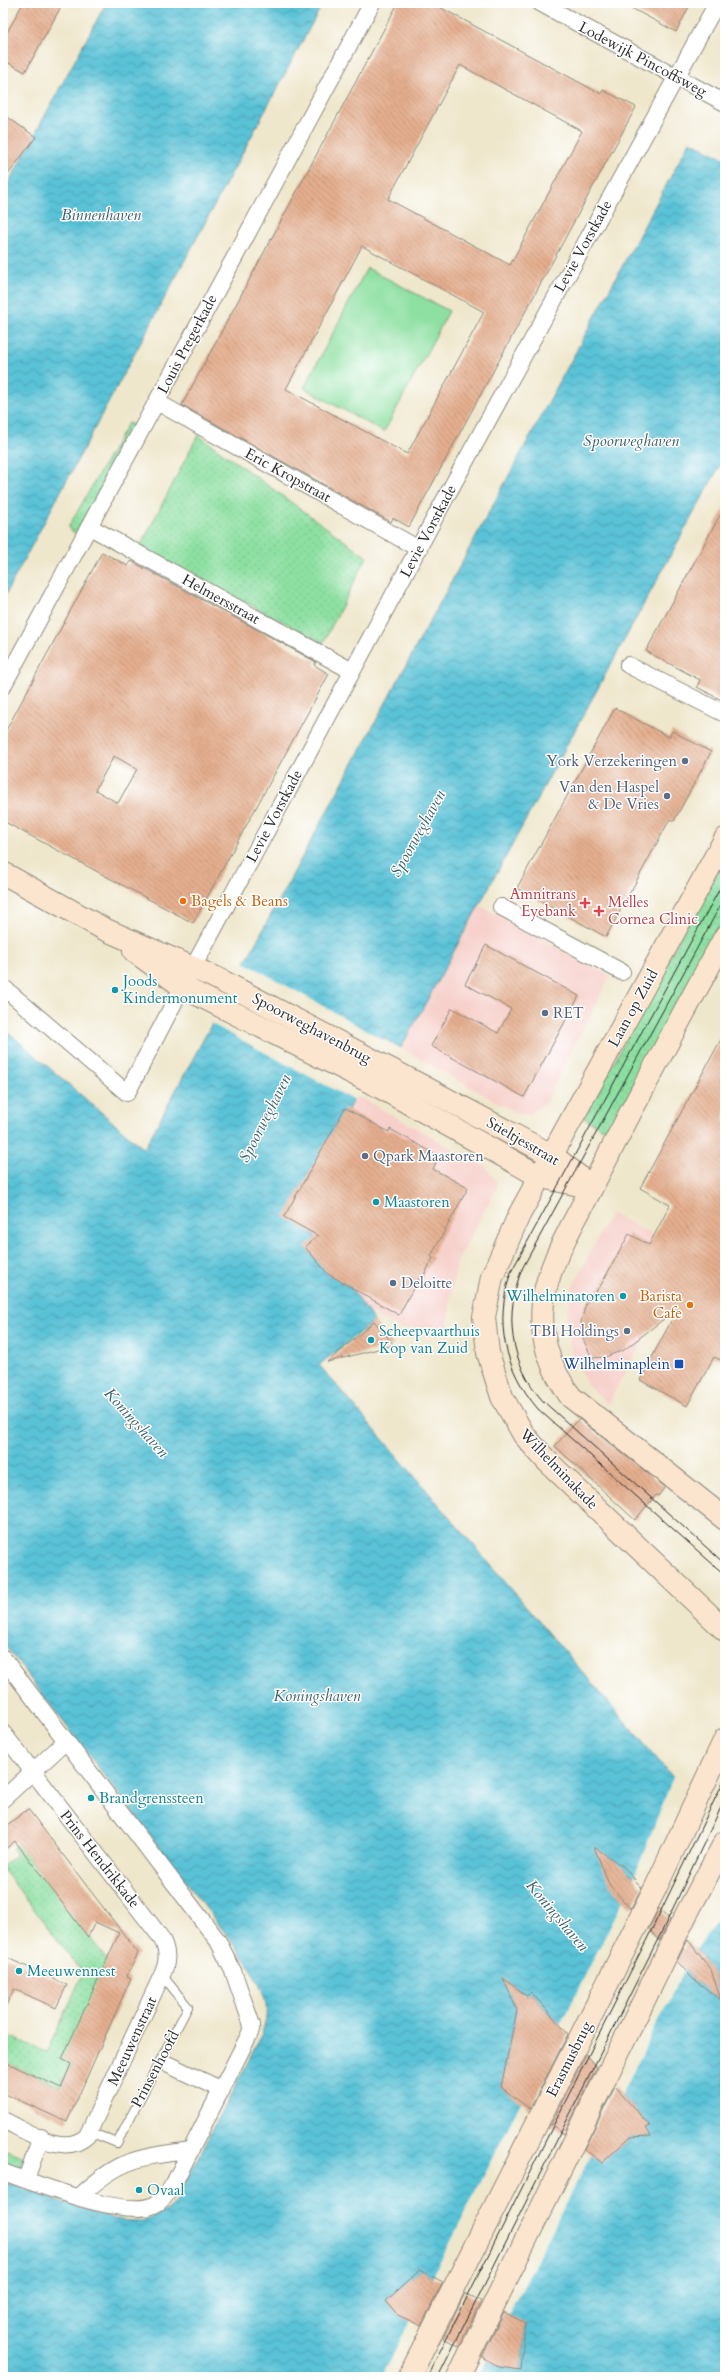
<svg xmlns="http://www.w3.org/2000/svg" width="728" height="2380" font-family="Cardo,serif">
<defs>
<pattern id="green-dots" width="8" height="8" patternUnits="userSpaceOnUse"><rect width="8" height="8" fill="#8de0a2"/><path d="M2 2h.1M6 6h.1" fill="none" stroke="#7ac08c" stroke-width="1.8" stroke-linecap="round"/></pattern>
<pattern id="water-waves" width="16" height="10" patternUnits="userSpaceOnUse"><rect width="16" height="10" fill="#5ac2d7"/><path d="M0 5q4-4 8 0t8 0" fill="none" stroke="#4b9eaf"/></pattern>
<pattern id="building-back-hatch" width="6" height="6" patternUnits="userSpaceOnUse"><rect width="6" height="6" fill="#e5af8f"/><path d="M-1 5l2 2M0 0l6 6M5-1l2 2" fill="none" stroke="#ba8f75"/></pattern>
</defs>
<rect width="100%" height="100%" fill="#fff"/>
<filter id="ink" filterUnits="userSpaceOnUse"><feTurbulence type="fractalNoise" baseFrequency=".025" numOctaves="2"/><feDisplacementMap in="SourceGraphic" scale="8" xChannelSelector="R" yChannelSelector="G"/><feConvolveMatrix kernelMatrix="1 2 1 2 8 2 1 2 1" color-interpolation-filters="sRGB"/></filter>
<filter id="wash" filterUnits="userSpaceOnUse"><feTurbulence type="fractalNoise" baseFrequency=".012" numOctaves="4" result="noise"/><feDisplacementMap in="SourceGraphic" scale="16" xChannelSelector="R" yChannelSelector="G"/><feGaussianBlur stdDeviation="0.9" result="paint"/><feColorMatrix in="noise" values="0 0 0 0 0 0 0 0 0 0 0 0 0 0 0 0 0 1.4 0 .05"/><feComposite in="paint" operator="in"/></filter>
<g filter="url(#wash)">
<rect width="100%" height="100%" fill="#efe7cc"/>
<g fill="#f7d0cb">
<polygon points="479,905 610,976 545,1103 528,1115 518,1114 401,1048"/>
<polygon points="356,1095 486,1167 496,1181 496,1189 458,1260 451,1293 448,1328 401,1329 366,1310 298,1212"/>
<polygon points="611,1213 690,1255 608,1404 587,1384 572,1354 566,1319 573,1286"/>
</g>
<g fill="url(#green-dots)" stroke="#5c8666">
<polygon points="128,423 134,425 134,427 76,534 69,529 69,526"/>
<polygon points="198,435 367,557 323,643 140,547"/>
<polygon points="725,854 725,922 610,1131 607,1131 584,1118"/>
<polygon points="18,1844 107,1960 71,2064 60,2087 3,2061 3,2049 9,2036 47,2053 83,1973 3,1869 3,1865 17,1854 12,1848"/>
<polygon points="3,2148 24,2157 19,2170 3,2164"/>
</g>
<polygon fill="#8de0a2" stroke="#5c8666" points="367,268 449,311 384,432 304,388"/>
<g fill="url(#water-waves)" stroke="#427681" fill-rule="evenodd">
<polygon points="106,3 323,3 3,599 3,193"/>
<path d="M690 141 725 159V456L401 1048 383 1038 298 1212 374 1321 319 1365 725 1838V2377H3V2182L121 2221C143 2224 163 2218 177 2199L259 2040C273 2008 266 1993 247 1965L248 1963 3 1643V1028L144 1149ZM624 1867 703 1958 715 1982 712 1993 693 1979 610 1886ZM512 1984 527 1996 531 1992 650 2126 646 2128 650 2136 630 2137 602 2162 501 2087 517 2010 510 1995ZM420 2270 525 2323 521 2369 499 2367 398 2315 386 2301Z"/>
</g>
<g fill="#efe7cc">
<polygon points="244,962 398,1048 384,1041 355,1101 210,1023"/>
<polygon points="674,1775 725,1835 725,1909 695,1951 633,1880"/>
<polygon points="624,1899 685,1968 621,2096 559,2027"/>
<polygon points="522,2100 592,2152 508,2317 432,2278"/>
<polygon points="411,2319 488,2358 478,2377 382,2377"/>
</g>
<g id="blocks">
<g fill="url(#building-back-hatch)" fill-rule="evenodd">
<polygon points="23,3 63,3 25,72 3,60 3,40"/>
<path d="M398 3H432L601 94 603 90 636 107 409 527 393 518 391 522 182 405ZM460 65 582 131 510 265 388 199ZM362 246 484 312 407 454 286 389Z"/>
<polygon points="622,3 691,3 676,32"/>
<polygon points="3,114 36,137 3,181"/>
<polygon points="725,506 725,702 697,687 700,680 646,651"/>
<path d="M102 552 128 566 131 561 316 662 314 665 329 674 193 923 3 821V736ZM114 756 137 769 118 803 95 790Z"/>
<polygon points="615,708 669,737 672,731 711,752 674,821 670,819 606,937 517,888"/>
<polygon points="486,945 579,996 524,1097 431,1046 452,1008 498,1033 511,1009 465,984"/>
<polygon points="725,1032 725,1362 714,1357 687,1406 640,1380 678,1308 624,1350 605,1357 592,1358 583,1339 581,1322 586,1303 601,1285 629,1234 649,1245 670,1205 640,1188"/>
<polygon points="345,1108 389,1132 390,1129 439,1156 433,1169 468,1188 431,1256 433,1258 421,1281 418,1279 399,1315 328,1274 305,1247 318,1236 284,1217"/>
<polygon points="374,1321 394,1345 327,1362 360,1334"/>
<polygon points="579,1419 665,1487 658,1496 656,1495 635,1520 555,1446"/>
<polygon points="28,1809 138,1953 127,1976 131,1978 67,2122 3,2093 3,2061 61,2088 71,2064 62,2059 119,1933 95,1922 88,1937 15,1841 3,1851 3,1828"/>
<polygon points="594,1847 624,1867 642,1888 631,1909 610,1886"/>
<polygon points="659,1908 670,1920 659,1941 649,1929"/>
<polygon points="688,1940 711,1970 721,2000 693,1979 677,1961"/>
<polygon points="3,1956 67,1985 56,2008 14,1989 3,2012"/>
<polygon points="503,1978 527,1996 531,1992 568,2034 530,2109 501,2087 517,2010"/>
<polygon points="586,2054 597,2067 564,2134 551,2124"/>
<polygon points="615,2087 650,2126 646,2128 651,2136 630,2137 602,2163 584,2149"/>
<polygon points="420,2270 443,2282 421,2326 398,2315 386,2301"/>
<polygon points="465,2293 481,2301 459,2346 443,2338"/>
<polygon points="504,2312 525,2323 521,2370 499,2367 482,2357"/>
</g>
</g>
</g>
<g filter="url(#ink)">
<use href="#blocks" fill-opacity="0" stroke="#8d897c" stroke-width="1"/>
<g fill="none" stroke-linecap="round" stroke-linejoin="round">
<g stroke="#8d897c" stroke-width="10">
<polyline id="lane" points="90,2132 117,2143 188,2007 162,1975"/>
</g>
<g stroke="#8d897c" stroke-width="18">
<g id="street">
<polyline points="540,3 725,103"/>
<polyline points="157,402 419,549"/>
<polyline points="90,527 352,671"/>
<polyline points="628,665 725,714"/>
<polyline points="3,686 372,3"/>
<polyline points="501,907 622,972"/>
<polyline points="188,977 446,497 717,3"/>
<polyline points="3,987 127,1093 177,997"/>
<path d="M3 1658 218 1941 233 1971 252 2025 250 2033 174 2183C169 2192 163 2201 154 2205 124 2219 35 2183 3 2172"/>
<path d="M3 1733 159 1935C168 1948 169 1960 162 1975L87 2136C64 2158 27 2131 3 2120"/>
<polyline points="3,1799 66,1741"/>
<polyline points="167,2064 222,2090"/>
<polyline points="26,2179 41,2137"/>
<path d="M80 2196C121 2158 137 2158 191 2150"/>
</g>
</g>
<g stroke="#8d897c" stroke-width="24">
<g id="secondary">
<polyline points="725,839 519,1215 492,1277 484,1317 488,1353 502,1397 524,1435 546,1460 725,1630"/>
<polyline points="3,873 104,929 214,977 422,1086 553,1156 592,1187"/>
<path d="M725 937C679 1021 634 1104 591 1189 573 1225 548 1263 543 1303 539 1337 551 1370 571 1397L725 1519"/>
<polyline points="134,951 183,987 378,1086 541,1177 589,1187"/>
<polyline points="409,2377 656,1887 725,1739"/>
<polyline points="458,2377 688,1911 725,1842"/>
</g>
</g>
<use href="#lane" stroke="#fff" stroke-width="8"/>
<use href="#street" stroke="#fff" stroke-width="16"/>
<use href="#secondary" stroke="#fce5cf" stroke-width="22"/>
<g stroke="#2b2b2b" stroke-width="1">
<path d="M725 879 511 1272C494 1322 504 1369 538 1409L725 1575"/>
<path d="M725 897 523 1267C503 1313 510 1364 543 1401L725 1564"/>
<polyline points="427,2377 655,1923 725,1778"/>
<polyline points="438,2377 664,1927 725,1799"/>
</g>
</g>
</g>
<g fill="#5c6f8a" stroke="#fff" stroke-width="1.5">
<circle cx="685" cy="761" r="4"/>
<circle cx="667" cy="796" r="4"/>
<circle cx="545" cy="1013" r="4"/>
<circle cx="365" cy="1156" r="4"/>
<circle cx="393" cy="1283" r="4"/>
<circle cx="627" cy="1331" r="4"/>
</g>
<g fill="#e8710a" stroke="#fff" stroke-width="1.5">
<circle cx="183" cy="901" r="4"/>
<circle cx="690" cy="1305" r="4"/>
</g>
<g fill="#e0444e" stroke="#fff" stroke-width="1.5">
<path d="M583 897h4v4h4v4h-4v4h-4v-4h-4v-4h4z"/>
<path d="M597 905h4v4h4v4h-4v4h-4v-4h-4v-4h4z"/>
</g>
<g fill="#0f9aa8" stroke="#fff" stroke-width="1.5">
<circle cx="115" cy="990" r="4"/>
<circle cx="376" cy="1202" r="4"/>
<circle cx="623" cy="1296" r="4"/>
<circle cx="371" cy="1340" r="4"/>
<circle cx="91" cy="1798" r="4"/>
<circle cx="19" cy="1971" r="4"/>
<circle cx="139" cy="2190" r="4"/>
</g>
<rect fill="#1a4fb4" stroke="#fff" stroke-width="1.5" x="674" y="1359" width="10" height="10" rx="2"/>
<g text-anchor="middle" stroke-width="3" stroke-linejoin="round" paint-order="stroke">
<g font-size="15" fill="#2b2b2b" stroke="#fff">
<text transform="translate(643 59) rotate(28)" y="5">Lodewijk Pincoffsweg</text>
<text transform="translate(583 246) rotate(-61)" y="5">Levie Vorstkade</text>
<text transform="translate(187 344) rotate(-62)" y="5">Louis Pregerkade</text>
<text transform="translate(288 475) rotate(29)" y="5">Eric Kropstraat</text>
<text transform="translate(428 531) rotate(-62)" y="5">Levie Vorstkade</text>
<text transform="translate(221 599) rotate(29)" y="5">Helmersstraat</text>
<text transform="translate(274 816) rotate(-62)" y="5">Levie Vorstkade</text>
<text transform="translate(633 1008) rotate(-61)" y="5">Laan op Zuid</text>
<text transform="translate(312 1028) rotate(28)" y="5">Spoorweghavenbrug</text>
<text transform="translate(523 1141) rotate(30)" y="5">Stieltjesstraat</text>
<text transform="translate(559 1469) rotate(46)" y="5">Wilhelminakade</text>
<text transform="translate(100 1859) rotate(52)" y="5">Prins Hendrikkade</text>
<text transform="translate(132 2041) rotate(-65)" y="5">Meeuwenstraat</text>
<text transform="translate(569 2059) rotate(-63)" y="5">Erasmusbrug</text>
<text transform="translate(155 2069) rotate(-62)" y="5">Prinsenhoofd</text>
</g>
<g font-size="15" fill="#4e5e75" stroke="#fff" text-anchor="end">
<text x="677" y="766">York Verzekeringen</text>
<text x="659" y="792">Van den Haspel<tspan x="659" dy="17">&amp; De Vries</tspan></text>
<text x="553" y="1018" text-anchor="start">RET</text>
<text x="373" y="1161" text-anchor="start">Qpark Maastoren</text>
<text x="401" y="1288" text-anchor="start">Deloitte</text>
<text x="619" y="1336">TBI Holdings</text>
</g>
<g font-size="15" fill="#be3a42" stroke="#fff" text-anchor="end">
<text x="576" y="899">Amnitrans<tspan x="576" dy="17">Eyebank</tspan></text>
<text x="608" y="907" text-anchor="start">Melles<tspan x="608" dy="17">Cornea Clinic</tspan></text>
</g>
<g font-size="15" fill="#c56008" stroke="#fff" text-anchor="start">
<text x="191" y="906">Bagels &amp; Beans</text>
<text x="682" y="1301" text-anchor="end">Barista<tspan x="682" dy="17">Cafe</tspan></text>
</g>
<g font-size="15" fill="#0d838f" stroke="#fff" text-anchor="start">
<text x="123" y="986">Joods<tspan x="123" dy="17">Kindermonument</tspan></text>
<text x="384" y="1207">Maastoren</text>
<text x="615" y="1301" text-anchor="end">Wilhelminatoren</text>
<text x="379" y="1336">Scheepvaarthuis<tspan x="379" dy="17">Kop van Zuid</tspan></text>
<text x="99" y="1803">Brandgrenssteen</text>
<text x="27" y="1976">Meeuwennest</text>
<text x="147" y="2195">Ovaal</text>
</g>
<g font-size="15" fill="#164399" stroke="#fff" text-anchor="end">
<text x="670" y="1369">Wilhelminaplein</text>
</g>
<g font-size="16" font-style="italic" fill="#3b6067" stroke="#fff">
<text x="101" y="220">Binnenhaven</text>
<text x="631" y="446">Spoorweghaven</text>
<text transform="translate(417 833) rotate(-61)" y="6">Spoorweghaven</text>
<text transform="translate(264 1118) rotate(-63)" y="6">Spoorweghaven</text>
<text transform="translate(137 1422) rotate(48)" y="6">Koningshaven</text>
<text x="317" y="1701">Koningshaven</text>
<text transform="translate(558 1915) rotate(50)" y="6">Koningshaven</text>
</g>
</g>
<rect width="728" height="2380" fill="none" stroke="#fff" stroke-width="16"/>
</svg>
